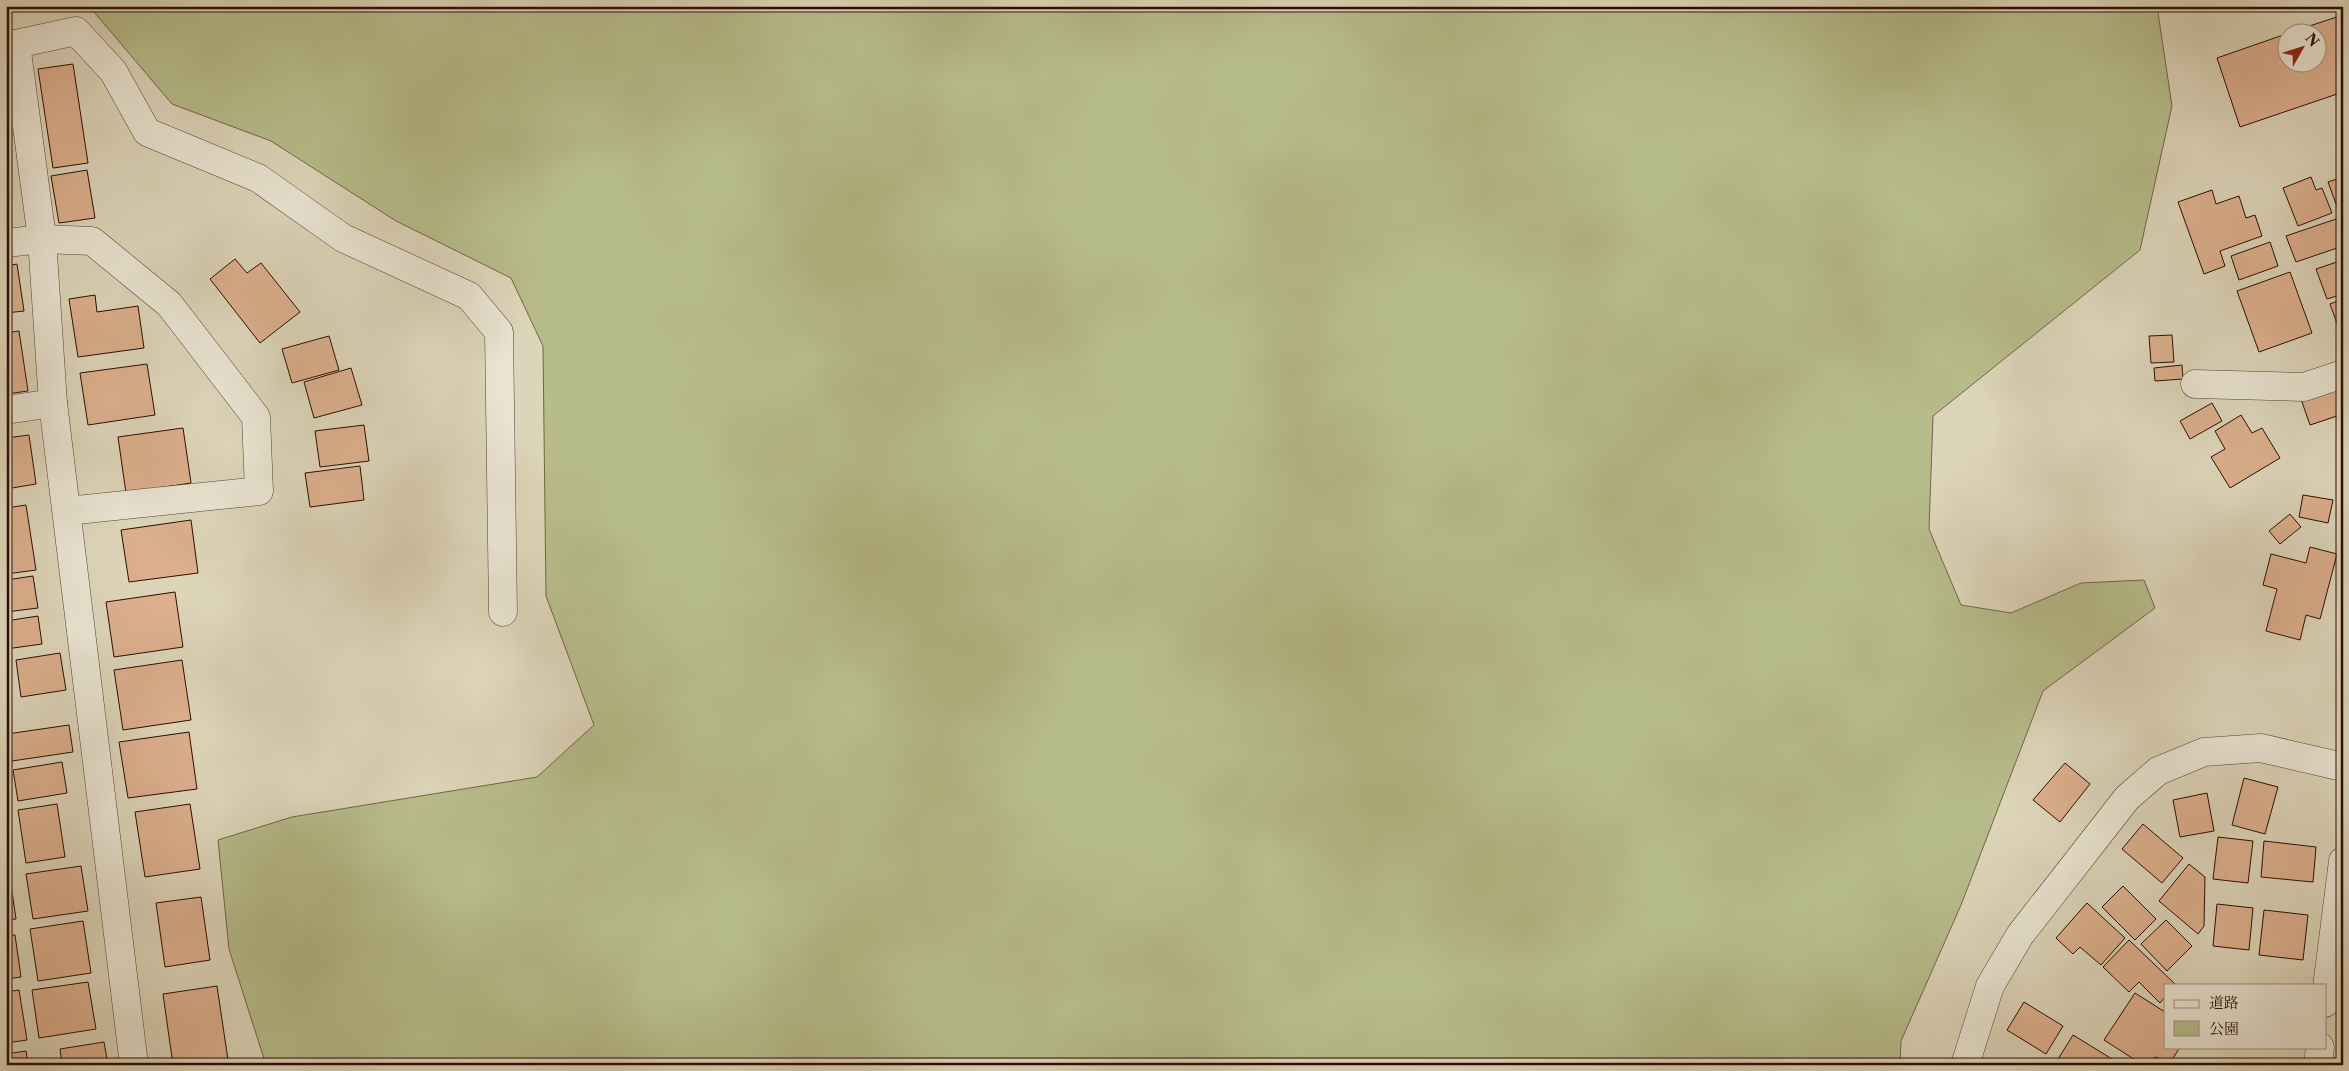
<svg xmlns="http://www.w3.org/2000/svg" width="2349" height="1071" font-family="'Libre Caslon Text','Noto Serif JP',serif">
<rect width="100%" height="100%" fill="#ddd5ba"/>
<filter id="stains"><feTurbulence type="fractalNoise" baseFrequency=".004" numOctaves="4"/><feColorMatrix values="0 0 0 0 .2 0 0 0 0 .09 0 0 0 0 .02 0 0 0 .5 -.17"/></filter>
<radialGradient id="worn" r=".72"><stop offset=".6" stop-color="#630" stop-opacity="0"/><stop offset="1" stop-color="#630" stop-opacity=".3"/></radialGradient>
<polygon fill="#b7bc8b" stroke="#726446" points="89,6 2157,6 2172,106 2140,250 1933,416 1929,529 1961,605 2011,613 2081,583 2144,580 2155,608 2043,691 1961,905 1901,1041 1900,1065 266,1065 229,949 218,840 292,817 537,777 594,725 546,596 543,346 511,278 396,221 271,141 172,104"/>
<g fill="#dcb08e" stroke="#2c0d02">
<polygon points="2343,15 2343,92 2240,127 2217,58 2286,34 2286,62 2316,62 2316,32 2291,32"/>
<polygon points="73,64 88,163 53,168 38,69"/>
<polygon points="87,170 95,218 59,223 51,176"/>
<polygon points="2311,177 2316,190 2322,188 2332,213 2298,226 2283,188"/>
<polygon points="2343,177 2343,210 2339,212 2328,182"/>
<polygon points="2212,190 2216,204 2239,196 2246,218 2255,215 2262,236 2220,251 2225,266 2204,274 2178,202"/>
<polygon points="2342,217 2343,246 2296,262 2286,236"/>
<polygon points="2270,242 2278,266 2239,280 2231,256"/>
<polygon points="235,259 247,273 261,263 300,312 260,343 210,279"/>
<polygon points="2343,260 2343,294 2327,299 2316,269"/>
<polygon points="17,264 24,311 6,313 6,266"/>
<polygon points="2290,272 2312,333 2259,352 2237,291"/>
<polygon points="95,295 97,312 138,306 144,348 78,357 69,299"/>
<polygon points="2343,299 2343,340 2330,304"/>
<polygon points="19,331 28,391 6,394 6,333"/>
<polygon points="2172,335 2174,362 2151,363 2149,336"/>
<polygon points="329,336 339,370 292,383 282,349"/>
<polygon points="147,364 155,415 88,425 80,373"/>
<polygon points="2182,365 2183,379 2155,381 2154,368"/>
<polygon points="351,368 362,405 314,418 304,382"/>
<polygon points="2339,386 2343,399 2343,414 2310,425 2301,399"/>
<polygon points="2212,403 2222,421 2190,439 2180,421"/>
<polygon points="2241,415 2252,433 2262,428 2280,458 2230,488 2211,457 2225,449 2215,431"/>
<polygon points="364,425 369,461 320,467 315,431"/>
<polygon points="183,428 191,483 126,493 118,437"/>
<polygon points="29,435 36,484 6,489 6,438"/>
<polygon points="2341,438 2343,438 2343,470 2337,469"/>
<polygon points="360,466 364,500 310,507 305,473"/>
<polygon points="2303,495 2333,500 2328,523 2299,517"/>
<polygon points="26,505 36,570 6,574 6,508"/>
<polygon points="2290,514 2301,527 2280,544 2269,531"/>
<polygon points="191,520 198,573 129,582 121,530"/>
<polygon points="2310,547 2337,554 2320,619 2306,615 2300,640 2266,631 2277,589 2263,585 2271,554 2306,563"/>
<polygon points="33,576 38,608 6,612 6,580"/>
<polygon points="175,592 183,647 114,657 106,602"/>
<polygon points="38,616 42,644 6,649 6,621"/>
<polygon points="60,653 66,690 21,697 16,660"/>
<polygon points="182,660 191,720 123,730 114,670"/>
<polygon points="69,725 73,752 12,761 7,734"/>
<polygon points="189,732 197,789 128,798 119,742"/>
<polygon points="62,762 67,793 18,801 13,770"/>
<polygon points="2065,763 2090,784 2060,822 2033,800"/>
<polygon points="2244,778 2278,787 2265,834 2232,825"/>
<polygon points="2207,793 2214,831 2180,837 2173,800"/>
<polygon points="57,804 65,857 26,863 18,810"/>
<polygon points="190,804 200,869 145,877 135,812"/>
<polygon points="2143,824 2183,858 2162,883 2122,849"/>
<polygon points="2218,837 2253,841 2248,883 2213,879"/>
<polygon points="2264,841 2316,847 2313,882 2261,877"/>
<polygon points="2189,864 2205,877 2204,926 2198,934 2159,901"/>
<polygon points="81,866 88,911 33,919 26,874"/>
<polygon points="6,871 9,871 16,919 6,920"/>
<polygon points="2123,886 2156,919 2135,940 2102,907"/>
<polygon points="201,897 210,960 165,967 156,903"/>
<polygon points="2087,903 2125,938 2101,965 2080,947 2073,954 2056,938"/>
<polygon points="2217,904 2253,908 2249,950 2213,946"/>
<polygon points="2264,910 2308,915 2303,960 2259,955"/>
<polygon points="2166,920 2192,946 2167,971 2141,944"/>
<polygon points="83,921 91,973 38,981 30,929"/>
<polygon points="15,935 21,977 6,979 6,936"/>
<polygon points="2129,940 2176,985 2165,985 2165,997 2160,1003 2139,982 2129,992 2103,967"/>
<polygon points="88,982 96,1029 39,1038 32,990"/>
<polygon points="217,986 228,1060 194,1065 173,1065 163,994"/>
<polygon points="19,990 27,1040 6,1043 6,992"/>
<polygon points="2135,993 2165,1012 2165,1047 2180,1047 2169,1065 2155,1057 2150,1065 2143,1065 2104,1040"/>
<polygon points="2024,1002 2063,1026 2046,1054 2007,1030"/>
<polygon points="2073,1035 2112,1059 2108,1065 2055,1064"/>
<polygon points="104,1042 108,1065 62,1065 60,1049"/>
<polygon points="26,1051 28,1065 6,1065 6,1054"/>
</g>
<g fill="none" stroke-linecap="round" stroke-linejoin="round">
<g stroke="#583f30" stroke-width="29">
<g id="street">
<polyline points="16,44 76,31 113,71 147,132 258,178 343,238 469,296 499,332 503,612"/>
<polyline points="6,45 16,44 42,239 53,403 134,1065"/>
<polyline points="6,243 42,239 92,241 169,304 256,417 259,491 67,511"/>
<polyline points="2195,384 2304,387 2343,374"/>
<polyline points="6,410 53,403"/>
<polyline points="2325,1003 2343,861"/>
<polyline points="1965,1065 1990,986 2020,935 2127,798 2158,771 2204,752 2261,748 2343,767"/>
<polyline points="2318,1065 2320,1047"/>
</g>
</g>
<use href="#street" stroke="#e9e4d2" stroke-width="28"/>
</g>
<rect width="2349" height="1071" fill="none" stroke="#ddd5ba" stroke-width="25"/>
<rect x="8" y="8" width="2334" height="1056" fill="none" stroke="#2c0d02" stroke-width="2.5"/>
<rect x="12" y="12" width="2324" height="1046" fill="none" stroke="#2c0d02"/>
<rect x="2164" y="984" width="162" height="65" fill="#e9e4d2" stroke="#9d8e7f"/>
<rect x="2174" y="1000" width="25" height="8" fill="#e9e4d2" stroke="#9d8e7f"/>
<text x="2209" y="1008" font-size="15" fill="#2c0d02">道路</text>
<rect x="2174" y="1021" width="25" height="15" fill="#b7bc8b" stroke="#9d8e7f"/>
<text x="2209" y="1034" font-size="15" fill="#2c0d02">公園</text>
<g transform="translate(2302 48) rotate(51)"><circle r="24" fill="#e9e4d2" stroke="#9d8e7f"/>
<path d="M0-4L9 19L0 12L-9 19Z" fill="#8f2418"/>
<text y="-8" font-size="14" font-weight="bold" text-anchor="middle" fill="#2c0d02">N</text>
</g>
<rect width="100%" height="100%" filter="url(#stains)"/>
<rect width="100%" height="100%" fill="url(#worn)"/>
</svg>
